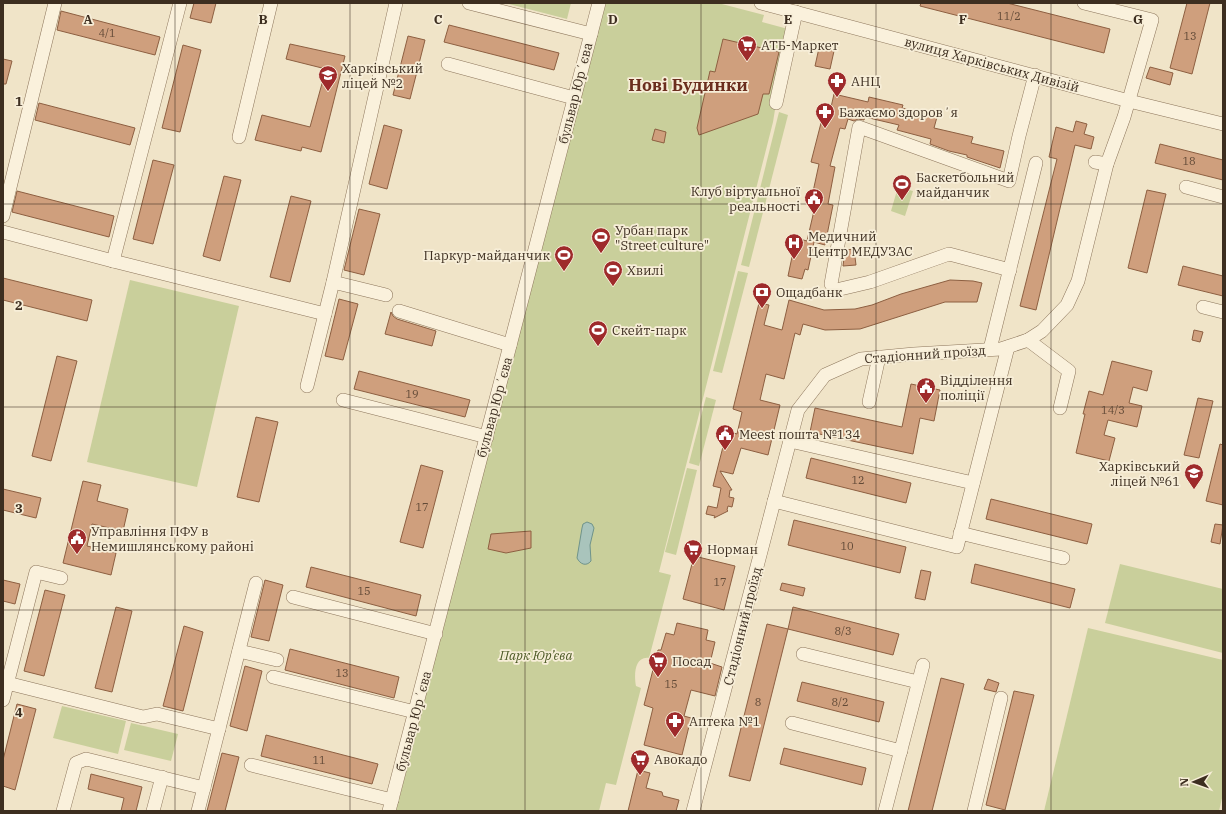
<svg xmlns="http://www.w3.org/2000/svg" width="1226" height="814" font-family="'IBM Plex Serif',serif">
<rect width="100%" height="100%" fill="#f0e4c8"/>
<g fill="#c9cf9b">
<polygon points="505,3 571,3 567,19"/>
<path d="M605 3H718L764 15 762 22 788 29 773 122 659 572 671 575 649 658C634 656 634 676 636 686L641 688 616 785 606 783 599 811H396L588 57Z"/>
<polygon points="779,112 788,115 749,267 741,265"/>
<polygon points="898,187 913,191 905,216 891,211"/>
<polygon points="738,271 748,273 722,373 713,371"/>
<polygon points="130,280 239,306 197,487 87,462"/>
<polygon points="706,397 716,400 699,466 689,463"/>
<polygon points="687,468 697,470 676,555 665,552"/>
<polygon points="1120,564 1223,589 1223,653 1105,623"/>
<polygon points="1088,628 1223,660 1223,794 1219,811 1044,811"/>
<polygon points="62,706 126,721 118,754 53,738"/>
<polygon points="131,723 178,734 171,761 124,750"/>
</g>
<path fill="#a9c4bc" stroke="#6f938a" d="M587 522 592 524 594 528 590 545 591 561C586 567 580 564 577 558L582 528 583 524Z"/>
<g fill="#cf9f7d" stroke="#8d5f41">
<polygon points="194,3 216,3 211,23 190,18"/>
<polygon points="921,3 1007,3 1110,29 1104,53 920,6"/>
<polygon points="1187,3 1210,3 1192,74 1170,68"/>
<polygon points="61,11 160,37 155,55 57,30"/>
<polygon points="449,25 559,53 554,70 444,42"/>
<polygon points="408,36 425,40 410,99 393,95"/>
<polygon points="723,39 779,52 769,94 763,94 758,114 699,135 697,128 710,71 715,72"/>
<polygon points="290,44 345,56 321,152 302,147 301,151 255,140 262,115 310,127 326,69 286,59"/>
<polygon points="183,45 201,50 180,132 162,128"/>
<polygon points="819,48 834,51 830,69 815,66"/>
<polygon points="3,59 12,61 6,84 3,84"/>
<polygon points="1150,67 1173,73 1170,85 1146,78"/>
<polygon points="834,94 868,102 869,97 903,105 902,108 937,117 934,128 973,137 971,143 1004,151 1000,168 967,157 967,155 949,151 930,144 931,139 897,130 899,125 865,117 864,120 858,119 854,121 848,119 845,129 840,128 830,166 835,167 828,204 833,205 825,245 814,242 808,270 805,269 802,279 788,276 796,238 807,241 816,202 811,201 819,164 811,162 821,123 827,125"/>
<polygon points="39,103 135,128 130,145 35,120"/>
<polygon points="1076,121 1087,124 1084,134 1094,137 1091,149 1075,145 1036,310 1020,306 1057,159 1049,157 1056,127 1073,132"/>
<polygon points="384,125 402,130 387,189 369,184"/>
<polygon points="655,129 666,132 664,143 652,140"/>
<polygon points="1160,144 1223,160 1223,180 1155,163"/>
<polygon points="153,160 174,165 153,244 133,239"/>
<polygon points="224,176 241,180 220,261 203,256"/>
<polygon points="1147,190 1166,194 1147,273 1128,268"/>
<polygon points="17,191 114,216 109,237 12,212"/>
<polygon points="291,196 311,201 290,282 270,277"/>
<polygon points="359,209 380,214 364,275 344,270"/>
<polygon points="854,249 856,265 843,266 845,250"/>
<polygon points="1183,266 1223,276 1223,296 1178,285"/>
<polygon points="3,278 92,300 87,321 3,300"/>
<polygon points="950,280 973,281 982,283 977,302 945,302 860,329 825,330 803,324 800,335 795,333 784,379 766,374 760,400 780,405 768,455 741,448 733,474 720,471 732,490 730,490 729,497 734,498 732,507 728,506 727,510 728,511 714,518 715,516 706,514 708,506 717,508 721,488 713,486 727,431 737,434 742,412 733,409 759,303 769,305 764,325 782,330 789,300 824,310 855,309 872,305 901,294"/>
<polygon points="339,299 358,304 343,360 325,356"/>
<polygon points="391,312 393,316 397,319 436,331 432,346 385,334"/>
<polygon points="1194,330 1203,332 1200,342 1192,340"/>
<polygon points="57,356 77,361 51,461 32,456"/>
<polygon points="1112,361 1152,371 1147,391 1133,387 1129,403 1142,406 1137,427 1108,420 1104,435 1115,438 1109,461 1076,453 1085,414 1083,414 1089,391 1103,395"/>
<polygon points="359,371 470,400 465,417 354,389"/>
<polygon points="911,384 940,390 934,421 920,418 913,454 810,432 815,408 902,427"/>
<polygon points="1198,398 1213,401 1199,458 1184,455"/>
<polygon points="256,417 278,422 259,502 237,497"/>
<polygon points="1220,444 1223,445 1223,505 1206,501"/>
<polygon points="811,458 911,483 906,503 806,478"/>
<polygon points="421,465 443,471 423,548 400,542"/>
<polygon points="83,481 101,485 97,501 128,509 123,531 92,524 87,546 116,553 111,575 63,563"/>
<polygon points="3,489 41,498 36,518 3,510"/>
<polygon points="991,499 1092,524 1087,544 986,519"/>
<polygon points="794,520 906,547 900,573 788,545"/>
<polygon points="1215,524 1223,525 1220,544 1211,542"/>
<polygon points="531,531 531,548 506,553 488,549 491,534"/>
<polygon points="694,556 735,566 724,610 683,599"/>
<polygon points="975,564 1075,589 1070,608 971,583"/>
<polygon points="311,567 421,595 416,616 306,587"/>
<polygon points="921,570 931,572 925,600 915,598"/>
<polygon points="3,580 20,584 15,604 3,601"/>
<polygon points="265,580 283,585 269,641 251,637"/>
<polygon points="782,583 805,588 803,596 780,590"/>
<polygon points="45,590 65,595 44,676 24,671"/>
<polygon points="116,607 132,611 112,692 95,688"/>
<polygon points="793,607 899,634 893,655 788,629"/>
<polygon points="677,623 708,630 706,640 715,642 710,663 722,667 715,696 691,690 684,716 691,718 682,755 644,745 653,708 644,705 658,650 661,650 666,633 674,635"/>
<polygon points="767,624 788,629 750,781 729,776"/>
<polygon points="184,626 203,632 183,711 163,706"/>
<polygon points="290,649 399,677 394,698 285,670"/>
<polygon points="245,666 262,671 247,731 230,726"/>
<polygon points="941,678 964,684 932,811 908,811"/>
<polygon points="988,679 999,683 996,692 984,689"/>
<polygon points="802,682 884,702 879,722 797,701"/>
<polygon points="1014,691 1034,695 1005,810 986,805"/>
<polygon points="17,704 36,709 15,790 3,786 3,760"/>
<polygon points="266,735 378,764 372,784 261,756"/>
<polygon points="784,748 866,768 862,785 780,764"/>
<polygon points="222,753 239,757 225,811 207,811"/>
<polygon points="638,770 650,773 646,788 662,792 663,796 679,800 676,811 628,811"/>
<polygon points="91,774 142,787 136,811 121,811 124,798 88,789"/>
</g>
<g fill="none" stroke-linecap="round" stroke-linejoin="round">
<g stroke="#8d765c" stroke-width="14">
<g id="minor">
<polyline points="180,3 113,261 325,314"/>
<polyline points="469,3 591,34"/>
<polyline points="761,3 1129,101 1223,124"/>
<polyline points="448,64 574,98"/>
<polyline points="776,103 796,12"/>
<polyline points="239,137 271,3"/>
<polyline points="1095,162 1107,164"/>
<polyline points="1186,187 1223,197"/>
<polyline points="3,216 55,3"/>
<polyline points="3,232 113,261"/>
<polyline points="333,282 386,295"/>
<polyline points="831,284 859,127 1009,181 1019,136 1035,75"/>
<polyline points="836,290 870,282 949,254 1010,270"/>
<polyline points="1203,307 1223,312"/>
<polyline points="399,311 510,345"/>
<polyline points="1028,340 1069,371 1060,408"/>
<polyline points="990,349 1036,163"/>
<polyline points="307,386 333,282 396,3"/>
<polyline points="343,400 487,437"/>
<polyline points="869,402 879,357"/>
<polyline points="790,441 973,483"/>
<polyline points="774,501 957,547 1008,347"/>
<polyline points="960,533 1063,558"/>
<polyline points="293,597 436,634"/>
<polyline points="239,651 277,660"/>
<polyline points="803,654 918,682"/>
<polyline points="273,677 415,712"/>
<polyline points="7,683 143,717 157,714 219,729"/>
<polyline points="3,700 36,572 61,578"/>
<polyline points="792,723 901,751"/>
<polyline points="251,765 392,800"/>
<polyline points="63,811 76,763 86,759 204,788"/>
<polyline points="153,811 162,777"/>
<polyline points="198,811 256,583"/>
<polyline points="389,811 599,3"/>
<polyline points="693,811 798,410 825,375 861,359 914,354 1001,349 1028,340 1042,331 1067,305 1078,281 1107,164 1124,117 1152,20 1084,3"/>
<polyline points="885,811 923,665"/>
<polyline points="974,811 1001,698"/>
</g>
</g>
<use href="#minor" stroke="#faf1dc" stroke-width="13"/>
</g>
<path fill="none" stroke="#3d2e20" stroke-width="1" stroke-opacity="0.55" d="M175 3V811M350 3V811M525 3V811M701 3V811M876 3V811M1051 3V811M3 204H1223M3 407H1223M3 610H1223"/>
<defs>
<g id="supermarket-pin" transform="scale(1)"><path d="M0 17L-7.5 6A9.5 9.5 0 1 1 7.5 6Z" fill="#9e2a2b" stroke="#f7eed8"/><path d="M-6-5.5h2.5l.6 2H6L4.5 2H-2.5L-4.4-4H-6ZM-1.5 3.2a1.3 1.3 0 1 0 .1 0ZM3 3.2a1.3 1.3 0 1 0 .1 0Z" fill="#fff"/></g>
<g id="school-pin" transform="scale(1)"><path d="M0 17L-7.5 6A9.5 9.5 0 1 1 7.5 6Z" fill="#9e2a2b" stroke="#f7eed8"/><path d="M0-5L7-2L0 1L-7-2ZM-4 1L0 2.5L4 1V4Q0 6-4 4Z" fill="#fff"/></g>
<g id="pharmacy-pin" transform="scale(1)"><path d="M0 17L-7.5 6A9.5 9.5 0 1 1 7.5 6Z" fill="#9e2a2b" stroke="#f7eed8"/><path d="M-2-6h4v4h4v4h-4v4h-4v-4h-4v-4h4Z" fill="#fff"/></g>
<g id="stadium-pin" transform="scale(1)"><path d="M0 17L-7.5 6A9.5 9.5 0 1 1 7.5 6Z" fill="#9e2a2b" stroke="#f7eed8"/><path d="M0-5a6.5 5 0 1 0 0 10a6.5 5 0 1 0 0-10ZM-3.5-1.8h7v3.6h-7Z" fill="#fff"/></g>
<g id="civic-pin" transform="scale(1)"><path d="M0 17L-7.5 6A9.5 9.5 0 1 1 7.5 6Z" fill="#9e2a2b" stroke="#f7eed8"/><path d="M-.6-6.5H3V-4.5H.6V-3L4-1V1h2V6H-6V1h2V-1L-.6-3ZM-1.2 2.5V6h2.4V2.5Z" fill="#fff"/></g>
<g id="hospital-pin" transform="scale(1)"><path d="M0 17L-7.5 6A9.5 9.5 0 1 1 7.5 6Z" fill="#9e2a2b" stroke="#f7eed8"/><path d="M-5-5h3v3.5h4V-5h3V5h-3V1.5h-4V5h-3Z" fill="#fff"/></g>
<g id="bank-pin" transform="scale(1)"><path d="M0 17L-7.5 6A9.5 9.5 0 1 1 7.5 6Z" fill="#9e2a2b" stroke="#f7eed8"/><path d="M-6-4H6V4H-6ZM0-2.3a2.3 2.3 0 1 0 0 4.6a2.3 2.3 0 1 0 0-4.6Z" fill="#fff"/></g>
</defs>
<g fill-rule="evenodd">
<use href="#supermarket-pin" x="747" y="45"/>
<use href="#school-pin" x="328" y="75"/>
<use href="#pharmacy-pin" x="837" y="81"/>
<use href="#pharmacy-pin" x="825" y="112"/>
<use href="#stadium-pin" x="902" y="184"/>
<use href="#civic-pin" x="814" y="198"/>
<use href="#stadium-pin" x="601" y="237"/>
<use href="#hospital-pin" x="794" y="243"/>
<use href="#stadium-pin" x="564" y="255"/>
<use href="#stadium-pin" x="613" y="270"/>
<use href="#bank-pin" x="762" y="292"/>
<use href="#stadium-pin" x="598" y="330"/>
<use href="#civic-pin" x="926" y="387"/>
<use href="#civic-pin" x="725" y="434"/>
<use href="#school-pin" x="1194" y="473"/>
<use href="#civic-pin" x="77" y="538"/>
<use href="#supermarket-pin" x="693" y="549"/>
<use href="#supermarket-pin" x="658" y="661"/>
<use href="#pharmacy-pin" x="675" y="721"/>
<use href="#supermarket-pin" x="640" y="759"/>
</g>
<g text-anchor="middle" stroke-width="3.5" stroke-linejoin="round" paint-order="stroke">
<g font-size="11" fill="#624a37">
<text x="1009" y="20">11/2</text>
<text x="107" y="37">4/1</text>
<text x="1190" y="40">13</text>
<text x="1189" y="165">18</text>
<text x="412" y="398">19</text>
<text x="1113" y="414">14/3</text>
<text x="858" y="484">12</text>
<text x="422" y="511">17</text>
<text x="847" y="550">10</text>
<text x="720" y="586">17</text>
<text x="364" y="595">15</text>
<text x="843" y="635">8/3</text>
<text x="342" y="677">13</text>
<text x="671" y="688">15</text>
<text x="758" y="706">8</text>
<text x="840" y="706">8/2</text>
<text x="319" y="764">11</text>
</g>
<g font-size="13" fill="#3d2e20" stroke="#f7eed8" text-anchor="start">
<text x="761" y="50">АТБ-Маркет</text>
<text x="342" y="73">Харківський<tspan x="342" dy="15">ліцей №2</tspan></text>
<text x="851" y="86">АНЦ</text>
<text x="839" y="117">Бажаємо здоровʼя</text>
<text x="916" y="182">Баскетбольний<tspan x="916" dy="15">майданчик</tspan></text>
<text x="800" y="196" text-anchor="end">Клуб віртуальної<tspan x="800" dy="15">реальності</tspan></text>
<text x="615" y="235">Урбан парк<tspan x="615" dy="15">"Street culture"</tspan></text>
<text x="808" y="241">Медичний<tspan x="808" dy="15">Центр МЕДУЗАС</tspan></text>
<text x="550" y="260" text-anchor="end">Паркур-майданчик</text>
<text x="627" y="275">Хвилі</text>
<text x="776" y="297">Ощадбанк</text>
<text x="612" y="335">Скейт-парк</text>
<text x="940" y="385">Відділення<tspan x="940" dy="15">поліції</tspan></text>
<text x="739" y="439">Meest пошта №134</text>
<text x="1180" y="471" text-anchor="end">Харківський<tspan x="1180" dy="15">ліцей №61</tspan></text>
<text x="91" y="536">Управління ПФУ в<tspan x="91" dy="15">Немишлянському районі</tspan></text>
<text x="707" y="554">Норман</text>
<text x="672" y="666">Посад</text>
<text x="689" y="726">Аптека №1</text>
<text x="654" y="764">Авокадо</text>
</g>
<g font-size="13" fill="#3d2e20" stroke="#f7eed8">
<text transform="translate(992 64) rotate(15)" y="5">вулиця Харківських Дивізій</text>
<text transform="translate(575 93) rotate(-76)" y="5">бульвар Юрʼєва</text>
<text transform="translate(925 354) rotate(-4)" y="5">Стадіонний проїзд</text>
<text transform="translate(494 407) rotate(-75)" y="5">бульвар Юрʼєва</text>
<text transform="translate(742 626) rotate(-76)" y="5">Стадіонний проїзд</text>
<text transform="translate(413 721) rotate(-75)" y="5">бульвар Юрʼєва</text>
</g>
<g font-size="13" font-style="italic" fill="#4d5a26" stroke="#f7eed8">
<text x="536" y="660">Парк Юр’єва</text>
</g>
<g font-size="17" font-weight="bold" fill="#6b2e1e" stroke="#f7eed8">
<text x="688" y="91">Нові Будинки</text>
</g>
</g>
<g font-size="13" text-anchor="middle" font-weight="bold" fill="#3d2e20" stroke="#f7eed8" stroke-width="3.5" stroke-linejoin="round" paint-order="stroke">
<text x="88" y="24">A</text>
<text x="263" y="24">B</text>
<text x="438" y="24">C</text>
<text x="613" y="24">D</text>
<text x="788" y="24">E</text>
<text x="963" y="24">F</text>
<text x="1138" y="24">G</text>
<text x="19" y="106">1</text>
<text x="19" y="310">2</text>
<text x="19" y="513">3</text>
<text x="19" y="717">4</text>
</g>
<rect width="1226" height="814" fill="none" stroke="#3d2e20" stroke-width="8"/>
<g transform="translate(1194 782) rotate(268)" stroke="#f7eed8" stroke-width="3" paint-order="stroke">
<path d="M0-3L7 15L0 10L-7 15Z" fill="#3d2e20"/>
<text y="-6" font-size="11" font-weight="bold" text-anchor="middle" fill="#3d2e20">N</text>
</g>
</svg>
